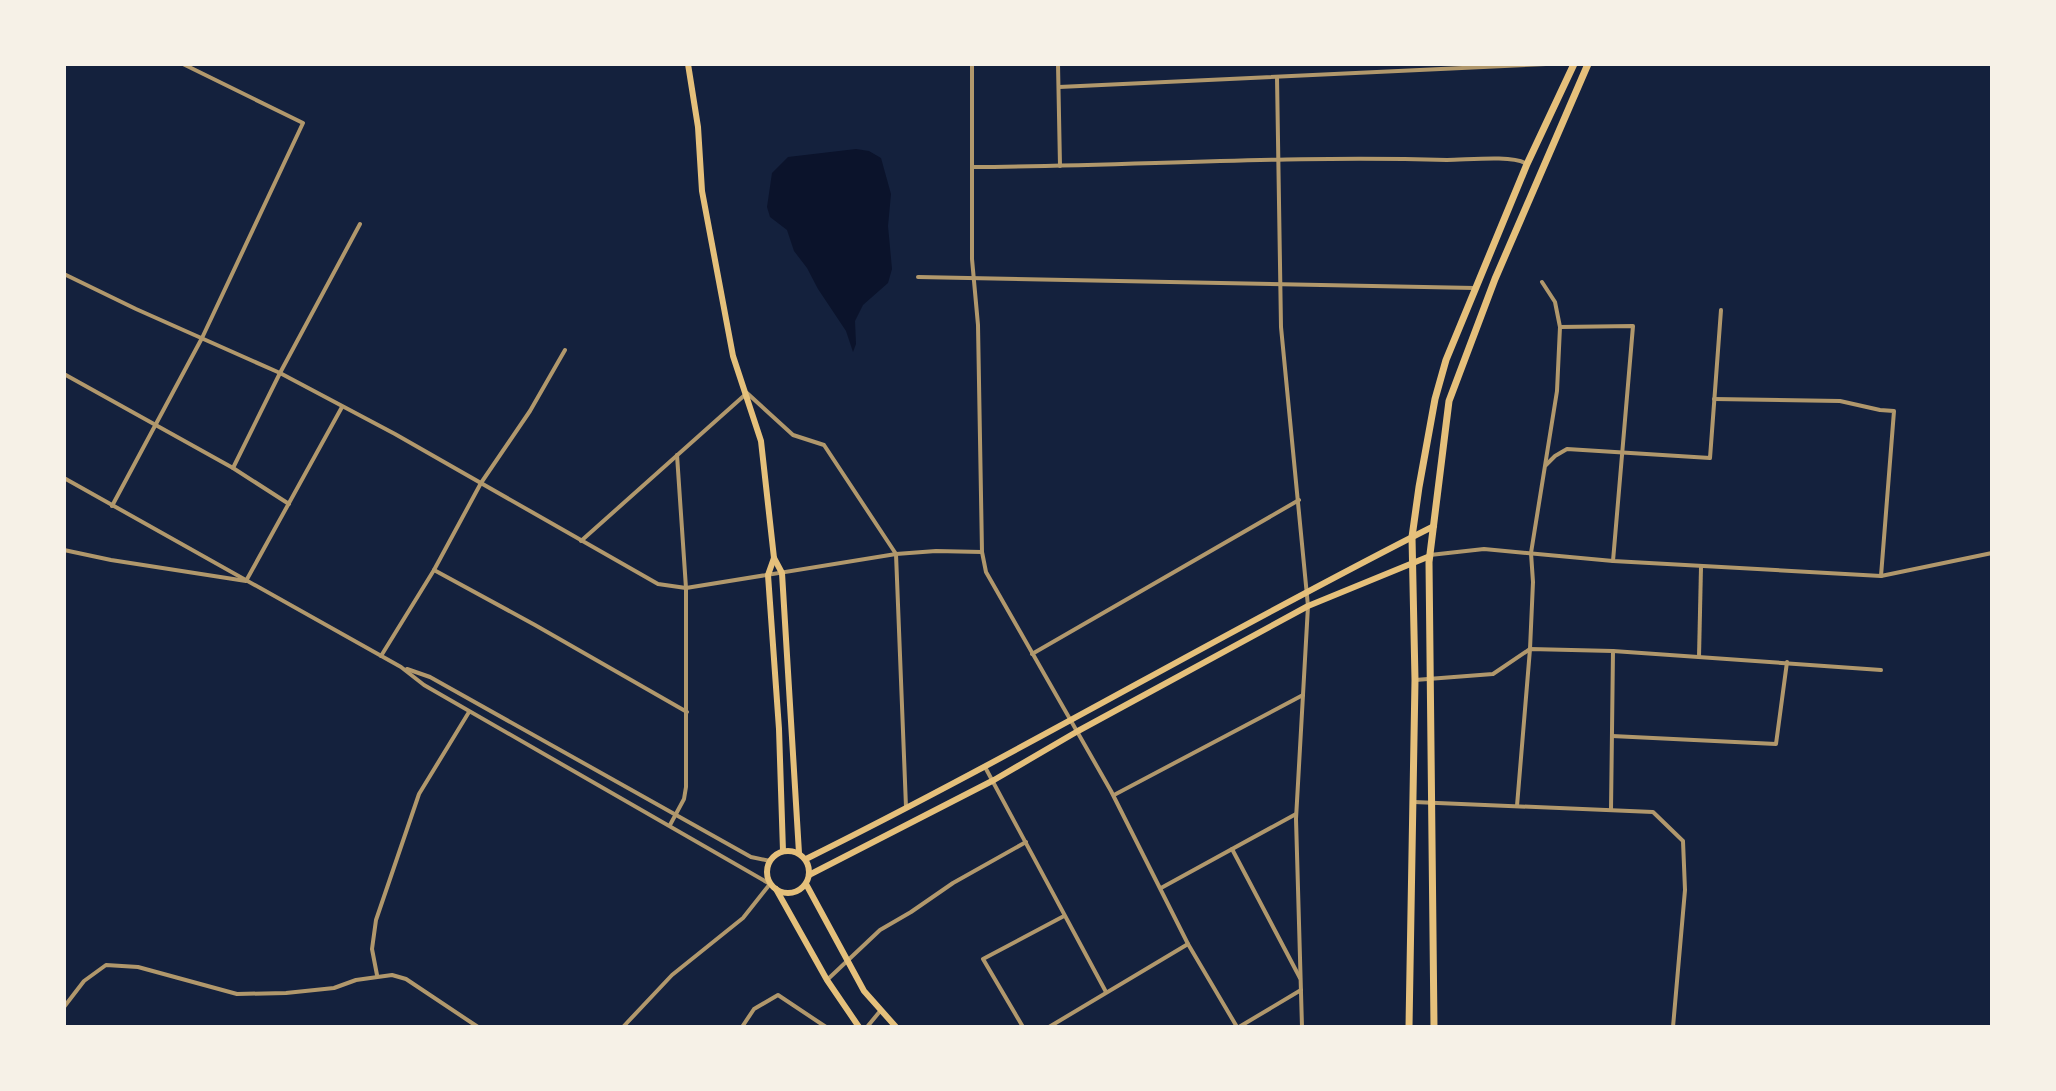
<svg xmlns="http://www.w3.org/2000/svg" width="2056" height="1091" font-family="'Source Sans 3',sans-serif">
<rect width="100%" height="100%" fill="#14213d"/>
<polygon fill="#0b132b" points="856,149 869,151 881,158 891,194 888,226 892,269 888,283 863,305 855,321 856,344 853,352 846,331 818,289 807,268 794,251 787,230 770,217 767,207 772,173 788,157"/>
<g fill="none" stroke-linecap="round" stroke-linejoin="round">
<g stroke="#b1986c" stroke-width="4">
<polyline points="972,64 972,259 978,325 982,552 986,572 1111,791 1188,944 1237,1027"/>
<polyline points="1058,64 1060,166"/>
<polyline points="1277,77 1281,327 1308,606 1296,819 1302,1027"/>
<polyline points="1059,87 1546,64"/>
<path d="M973 167C1131 166 1289 155 1447 160 1467 160 1510 155 1525 163"/>
<polyline points="64,274 136,309 280,373 395,434 658,584 686,588 896,554 936,551 982,552"/>
<polyline points="918,277 1475,288"/>
<polyline points="1560,327 1633,326 1613,561"/>
<polyline points="64,374 233,468 289,504"/>
<polyline points="1714,399 1840,401 1880,410 1894,411 1881,576"/>
<polyline points="1546,465 1555,456 1567,449 1710,458 1721,310"/>
<polyline points="233,468 280,373 360,224"/>
<polyline points="64,478 401,667 424,685 770,884 743,918 672,975 623,1027"/>
<polyline points="112,506 202,338 303,123 183,64"/>
<polyline points="581,541 747,393 793,435 824,445 896,554 906,807"/>
<polyline points="64,550 111,560 246,581 342,407"/>
<polyline points="1430,555 1484,549 1613,561 1881,576 1992,553"/>
<polyline points="434,570 535,625 687,712"/>
<polyline points="1032,654 1299,500"/>
<polyline points="381,656 434,570 481,483 530,411 565,350"/>
<polyline points="1699,657 1701,567"/>
<polyline points="407,669 430,677 751,857 770,861"/>
<polyline points="1415,680 1493,674 1530,649 1613,651 1881,670"/>
<polyline points="1612,736 1776,744 1787,662"/>
<polyline points="985,767 1106,992"/>
<polyline points="1114,795 1303,695"/>
<polyline points="1414,802 1653,812 1683,841 1685,890 1673,1027"/>
<polyline points="1517,806 1530,649 1533,582 1531,553 1557,391 1560,327 1555,302 1542,282"/>
<polyline points="1611,810 1613,651"/>
<polyline points="670,825 684,799 686,787 686,588 677,455"/>
<polyline points="1232,849 1300,978"/>
<polyline points="1161,888 1296,814"/>
<polyline points="377,975 372,949 376,920 419,794 469,712"/>
<polyline points="827,980 880,930 911,912 953,883 1026,842"/>
<polyline points="64,1007 84,981 106,965 138,967 237,994 286,993 334,988 356,980 392,975 406,979 478,1027"/>
<polyline points="742,1027 754,1009 778,995 826,1027"/>
<polyline points="867,1027 881,1010"/>
<polyline points="1023,1027 983,959 1064,916"/>
<polyline points="1049,1027 1188,944"/>
<polyline points="1239,1027 1301,990"/>
</g>
<g stroke="#e5c07b" stroke-width="6">
<polyline points="688,64 698,127 702,191 733,356 761,441 774,558 782,573 799,853"/>
<polyline points="774,558 768,575 779,729 783,851"/>
<circle cx="788" cy="872" r="21"/>
<path d="M806 859C1018 754 1222 633 1434 526"/>
<polyline points="809,875 994,780 1078,731 1308,606 1430,556"/>
<polyline points="806,884 864,991 896,1027"/>
<polyline points="776,889 827,980 859,1027"/>
</g>
<g stroke="#e5c07b" stroke-width="7">
<polyline points="1409,1027 1415,680 1412,537 1419,487 1435,399 1446,360 1527,164 1574,64"/>
<polyline points="1434,1027 1429,562 1449,401 1495,279 1588,64"/>
</g>
</g>
<rect width="2056" height="1091" fill="none" stroke="#f6f1e7" stroke-width="132"/>
</svg>
